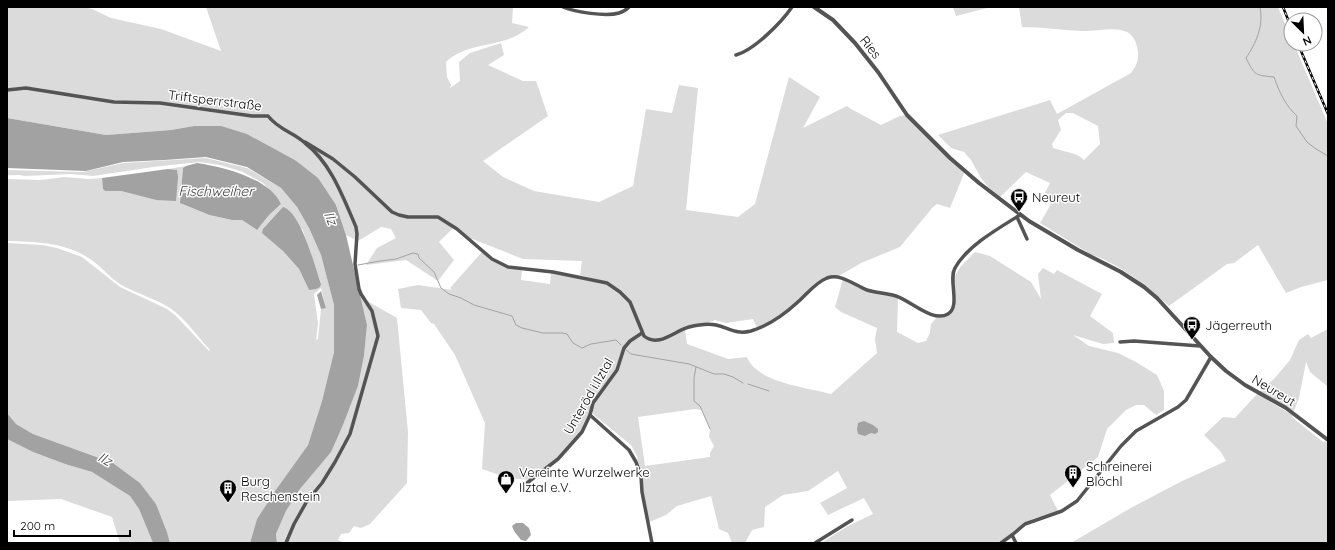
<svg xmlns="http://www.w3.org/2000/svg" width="1335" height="550" font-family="Quicksand,sans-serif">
<rect width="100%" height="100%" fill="#fff"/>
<g fill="#dbdbdb" fill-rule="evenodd">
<path d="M7 7H83L92 9 111 18 161 29 221 51 206 7H513L512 23 529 27C506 49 469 40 446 62L447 77 451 85 450 88 460 81 459 62 470 53 501 43 504 55 488 65 523 81H536L548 116 483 161 503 177 534 191 599 202 633 186 646 109 672 113 679 85 698 88 686 210 738 217 755 204 789 77 820 97 803 128 847 106 851 109 881 125 900 116 907 115 965 171 950 208 937 204 933 207 900 247 861 263 837 277 819 282 789 310 757 328 753 319 726 323 715 320 702 325 685 329 687 344 728 359 747 357C757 383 807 387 831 394L877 353 875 339 877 328 841 312 835 307 843 279 859 286 898 297 897 332 918 343 926 341 930 333 931 324 938 316H942L953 308V279L961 266 975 252 990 256 1031 282 1041 299 1038 274 1043 268 1054 274 1057 270 1102 294 1090 316 1113 333 1114 343 1103 344 1073 335 1089 346 1118 353 1136 362 1157 375 1164 391V410L1156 415 1144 405H1136L1126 410 1107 429 1098 457 1050 495 1058 511 1032 519 1001 543H821L848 526 873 514 864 498 828 515 820 503 847 488 838 471 808 491 783 495 765 507 764 527 752 530 745 543H732L728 533 719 529 711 496 677 506 666 515 647 523 637 456 631 445 593 414V405L582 432 558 459 531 480 508 478 482 469 485 423 455 355 434 324 431 323 421 310 401 308 398 289 418 285 452 290 450 288 481 253H485L501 264 522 269 521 280 550 284 551 272 610 285 611 283 580 275 582 261 523 259 465 236H463L453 228 439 242 454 260 438 281 406 260 366 265 377 248 396 238 391 229 381 227 358 241 346 235 336 205 295 160 247 134 194 126 171 130 106 135 7 118ZM695 409 702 410 710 429 709 437 714 446 710 453V457L645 466 638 417Z"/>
<polygon points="953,7 991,7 956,16"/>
<path d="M1019 7H1278L1291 38V44H1294L1328 124V280L1301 287 1286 293 1258 245 1234 263 1227 264 1169 306C1146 286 1120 264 1090 254L1040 223 1051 204 1043 197 1050 183 1026 172 1000 197 988 187 981 178 971 160 964 152 951 148 938 135 1050 100 1057 114 1131 73C1133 70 1135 67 1136 65 1141 55 1137 37 1127 32 1113 26 1095 32 1081 31 1061 30 1042 27 1022 27ZM1066 113H1073L1098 126 1100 144 1084 160C1076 152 1064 152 1053 148L1052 144 1061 130 1058 120Z"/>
<path d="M206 158 247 168 281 188 297 207 309 228 321 255 334 305V352L322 401 308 445 275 491 257 519 250 543H170L167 532 156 504 140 483 113 463 33 434 16 424 7 413V243L42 245 57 248 82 257 120 287 167 309 175 315 209 351 210 350C197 336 186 319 170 308 155 298 136 294 120 284 109 277 101 266 90 259 65 242 36 242 7 241V179L41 180 65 177 88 179 102 178 103 189 105 191H121L156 200 176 170 168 169 186 166 183 168 180 203 208 215 232 220H242L257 230 269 215 281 204 279 200 263 183 243 172 220 165 199 162 153 167 93 176 71 174 24 176C19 174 13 176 7 175V170L83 172 123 163ZM302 228 321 284 309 290 299 269 283 251ZM321 288 326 308 321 309 318 339 316 340 318 324 314 294Z"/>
<polygon points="360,297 397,318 408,432 407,483 370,524 361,528 354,526 349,533 341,534 338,540 345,543 277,543 276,534 286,511 300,489 331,451 343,425 358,386 364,356 367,325"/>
<polygon points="1328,329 1328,387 1310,372 1306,362 1299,398 1294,411 1260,391 1274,379 1290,360 1299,340 1308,334 1311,338"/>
<polygon points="1257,394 1292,415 1293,418 1323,442 1325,441 1328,444 1328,543 1071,543 1129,509 1180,482 1226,461 1221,452 1204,435 1223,417 1235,418"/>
<polygon points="7,439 33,452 65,464 92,472 130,496 139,509 153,543 120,543 112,517 61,499 7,501"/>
</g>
<g fill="#a2a2a2">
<polygon points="7,118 106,135 171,130 194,126 221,126 247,134 295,160 318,178 336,205 346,235 367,325 364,356 358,386 343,425 331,452 300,489 286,511 276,534 277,543 250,543 257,519 275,491 308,445 322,401 334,352 334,305 321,255 309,228 297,207 281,188 247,167 206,157 164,160 123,162 86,171 7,168"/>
<path d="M197 163C223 167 269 178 281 204L269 215 257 230 242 220H232L209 215 180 203 183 168 186 166Z"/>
<polygon points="168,169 177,170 178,177 176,201 156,200 121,191 105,191 103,189 102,178"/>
<path d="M283 207C301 212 315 267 321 284L320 287 316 289 309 290 299 269 283 251 262 233 263 229Z"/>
<polygon points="321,291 326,308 321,309 317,295"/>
<polygon points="7,413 16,424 33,434 113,463 140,483 156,504 167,532 170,543 153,543 139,509 130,496 92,472 65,464 33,452 7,439"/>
<polygon points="864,421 873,425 878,429 878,432 875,434 871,433 865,436 858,434 857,429 858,423"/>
<polygon points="516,523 523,523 529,528 531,535 526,541 521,540 514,531 512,526"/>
</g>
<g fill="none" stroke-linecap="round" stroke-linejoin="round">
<g stroke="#a2a2a2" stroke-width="1">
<path d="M1260 7C1264 26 1256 43 1246 58 1255 76 1255 75 1274 77 1279 92 1286 106 1297 116L1296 126 1307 142 1316 149 1328 156"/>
<polyline points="358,265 380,261 396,259 413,253 418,254 419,258 434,272 441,288 449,294 461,298 474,305 512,316 516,325 522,328 543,333 563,333 567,334 573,343 582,348 591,344 616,340 621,345"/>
<polyline points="625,349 631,354 689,364 714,374 724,374 733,377 743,383"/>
<polyline points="696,367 694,378 694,401 700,406 710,429"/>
<polyline points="748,384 769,391"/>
</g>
<g stroke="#545454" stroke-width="3.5">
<path d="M563 7C575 12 606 17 619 13 623 12 626 10 629 7"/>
<path d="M736 55C754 50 781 23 792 7"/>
<path d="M7 90 26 88 114 102 160 103 252 116H268C279 130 293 132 305 143 331 163 343 197 356 227L357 234 355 264 359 289 361 294 372 311 378 336 350 434 335 462 322 483 307 501 294 524 286 543"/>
<path d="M305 142 333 159 355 177 392 212 399 215 408 217H438L457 229 492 259 508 267 553 272 607 283 620 292 630 302 644 336C659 348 674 331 689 327 697 325 707 323 716 325 729 328 736 335 751 331 768 326 786 313 799 301 808 293 815 283 827 278 841 273 854 285 867 290 876 293 886 293 896 296 911 301 933 323 948 314 961 306 948 280 955 268 967 246 999 228 1020 215"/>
<polyline points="1017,217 1027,239"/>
<polyline points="1120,342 1134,341 1200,346"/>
<polyline points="590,415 629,450 636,462 641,476 642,492 652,543"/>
<polyline points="527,483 558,459 582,432 590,415 593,403 617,370 624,348 630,341 642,333"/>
<polyline points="1012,535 1025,524 1062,511 1077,501 1121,446 1136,431 1178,407 1186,400 1211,357"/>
<polyline points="815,543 852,520"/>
<polyline points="1001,543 1012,535 1016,543"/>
</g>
<polyline stroke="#545454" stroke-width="4" points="814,7 833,20 855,43 878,72 907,115 950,158 979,183 1029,221 1078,250 1121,272 1144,287 1157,298 1211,357 1226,371 1245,385 1286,408 1328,440"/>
<g stroke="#000" stroke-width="2.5">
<g id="rail">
<polyline points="1283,7 1291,27"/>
<polyline points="1298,44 1328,114"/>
</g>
</g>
<use href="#rail" stroke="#fff" stroke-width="1" stroke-dasharray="3" stroke-linecap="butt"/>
</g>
<defs>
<g id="bus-pin" transform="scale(0.9)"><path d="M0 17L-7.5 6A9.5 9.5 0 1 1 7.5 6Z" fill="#000" stroke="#fff"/><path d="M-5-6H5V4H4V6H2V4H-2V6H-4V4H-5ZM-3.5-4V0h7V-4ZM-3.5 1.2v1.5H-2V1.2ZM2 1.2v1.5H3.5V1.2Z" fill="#fff"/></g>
<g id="building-pin" transform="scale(0.9)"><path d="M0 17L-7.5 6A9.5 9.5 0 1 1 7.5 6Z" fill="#000" stroke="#fff"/><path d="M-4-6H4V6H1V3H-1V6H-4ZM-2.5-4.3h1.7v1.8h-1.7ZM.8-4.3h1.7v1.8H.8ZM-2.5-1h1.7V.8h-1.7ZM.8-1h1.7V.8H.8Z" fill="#fff"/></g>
<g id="shop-pin" transform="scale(0.9)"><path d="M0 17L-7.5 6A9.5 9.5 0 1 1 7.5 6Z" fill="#000" stroke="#fff"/><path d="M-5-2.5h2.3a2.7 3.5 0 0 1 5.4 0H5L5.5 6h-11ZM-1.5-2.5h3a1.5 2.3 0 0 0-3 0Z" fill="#fff"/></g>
</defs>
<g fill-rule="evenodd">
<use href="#bus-pin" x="1019" y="197"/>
<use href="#bus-pin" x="1192" y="325"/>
<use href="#building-pin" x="1073" y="473"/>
<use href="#shop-pin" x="506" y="479"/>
<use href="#building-pin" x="228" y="488"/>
</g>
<g text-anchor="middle" stroke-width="3" stroke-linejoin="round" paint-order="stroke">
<g font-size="13" fill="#000" stroke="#fff">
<text transform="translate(871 47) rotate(51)" y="5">Ries</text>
<text transform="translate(215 100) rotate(7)" y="5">Triftsperrstraße</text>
<text transform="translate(1274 390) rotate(31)" y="5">Neureut</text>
<text transform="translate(588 396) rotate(-60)" y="5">Unteröd i.Ilztal</text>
</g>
<g font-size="13" fill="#000" stroke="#fff" text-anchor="start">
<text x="1032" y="202">Neureut</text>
<text x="1205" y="330">Jägerreuth</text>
<text x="1086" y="471">Schreinerei<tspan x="1086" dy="15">Blöchl</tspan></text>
<text x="519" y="477">Vereinte Wurzelwerke<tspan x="519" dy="15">Ilztal e.V.</tspan></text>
<text x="241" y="486">Burg<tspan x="241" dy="15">Reschenstein</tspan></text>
</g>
<g font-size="14" font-style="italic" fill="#434343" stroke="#fff">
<text x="216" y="196">Fischweiher</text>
<text transform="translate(331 218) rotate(68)" y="5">Ilz</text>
<text transform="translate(105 459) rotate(29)" y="5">Ilz</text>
</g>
</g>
<rect width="1335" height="550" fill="none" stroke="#000000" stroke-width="16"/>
<g transform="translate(1303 32) rotate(156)"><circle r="19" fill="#ffffff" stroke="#999999"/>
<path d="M0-3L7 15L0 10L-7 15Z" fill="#000000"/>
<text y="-6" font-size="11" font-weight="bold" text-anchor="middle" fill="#000000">N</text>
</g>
<path d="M14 530v6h116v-6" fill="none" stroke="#000000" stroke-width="2"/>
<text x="20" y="530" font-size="12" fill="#000000" stroke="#ffffff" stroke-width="3" paint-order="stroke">200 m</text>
</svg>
